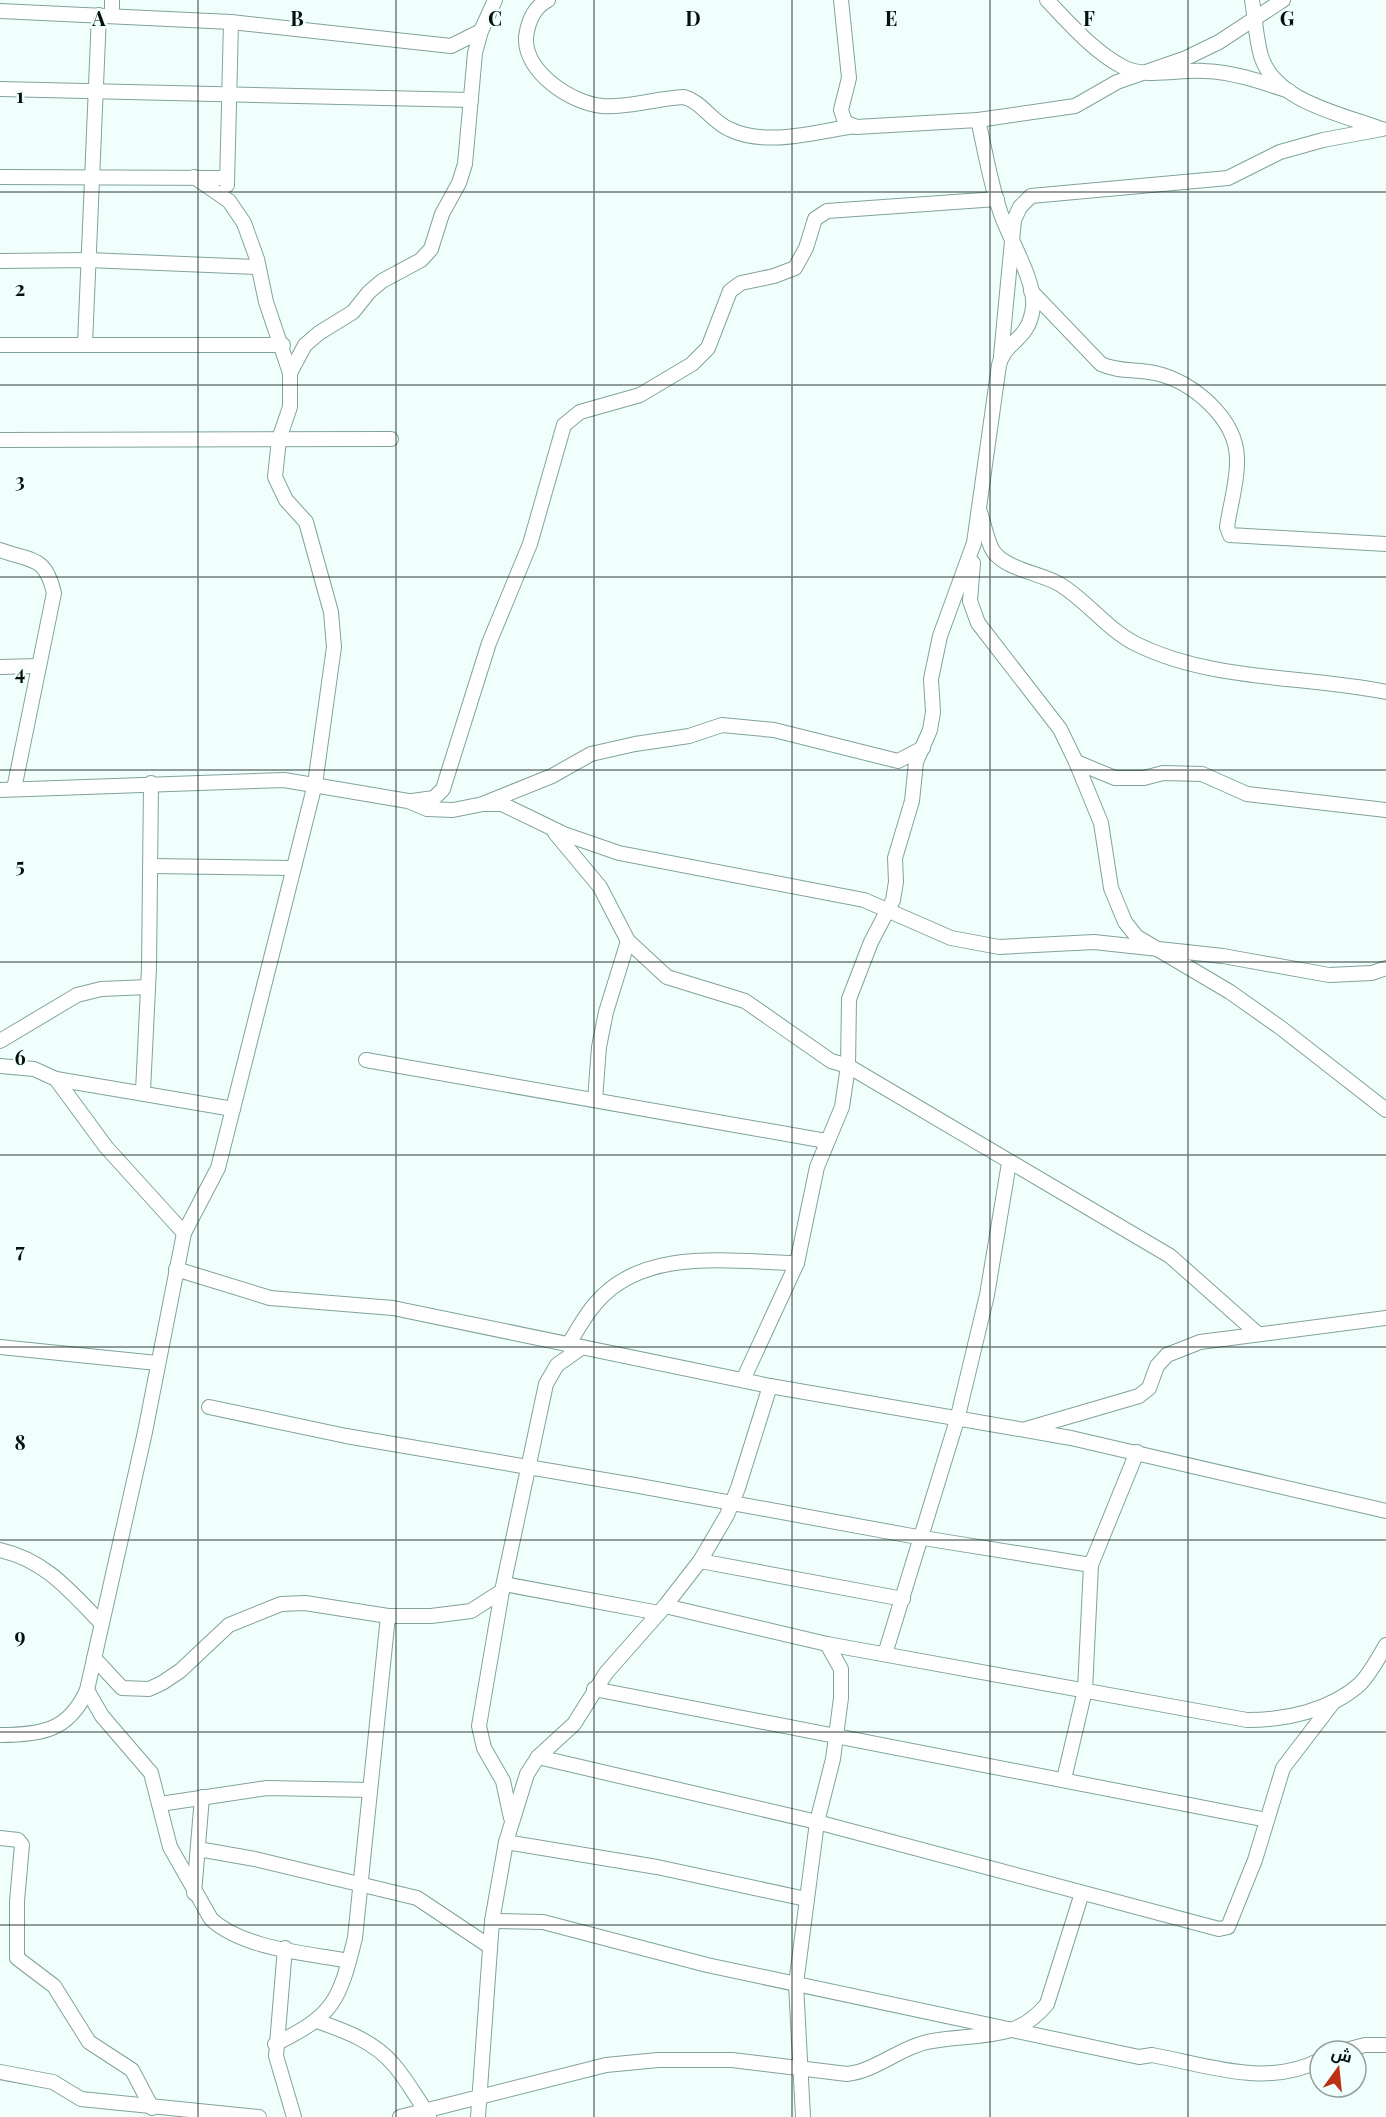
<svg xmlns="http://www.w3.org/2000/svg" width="1386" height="2117" font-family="'Playfair Display',Cairo,serif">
<rect width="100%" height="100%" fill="#f1fffc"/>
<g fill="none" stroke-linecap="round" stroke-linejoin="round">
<g stroke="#80a39b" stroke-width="16">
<g id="minor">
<polyline points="112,0 112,15"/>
<path d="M548 0C534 7 528 22 526 37 524 72 571 103 602 106 629 108 657 98 684 97 702 102 711 121 729 129 765 147 816 132 854 126"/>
<path d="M1047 0C1069 23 1094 52 1123 67 1147 79 1179 69 1205 71 1234 72 1262 82 1289 91"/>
<path d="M1252 0C1255 18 1256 38 1261 56 1275 102 1342 114 1381 129"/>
<polyline points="0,11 231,22 451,46 481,31"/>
<polyline points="0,89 471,100"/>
<polyline points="978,120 1075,106 1117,82 1186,58 1219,42 1283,0"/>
<polyline points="0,177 227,178"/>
<polyline points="227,185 231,22"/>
<polyline points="0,261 88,260 258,267"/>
<path d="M1031 291 1101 364C1118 372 1137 369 1155 373 1192 381 1236 418 1237 458 1238 481 1230 505 1227 527L1230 535 1386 544"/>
<polyline points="85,344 99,15"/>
<polyline points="0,345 283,345"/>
<polyline points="1001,356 1014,220 1020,207 1031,196 1228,178 1280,152 1323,140 1382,129"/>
<polyline points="290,373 305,345 319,333 353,312 369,292 382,281 421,260 431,249 442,214 459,183 465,164 475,53 481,31 495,0"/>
<polyline points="0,440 391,439"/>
<path d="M980 512C984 524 987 541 993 551 1006 570 1042 573 1061 585 1089 603 1107 629 1136 644 1213 682 1303 675 1386 692"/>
<path d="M0 550C32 562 45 555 54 593L14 789"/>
<polyline points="973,563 970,601 978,623 1060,729 1076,762 1101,823 1111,888 1125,922 1137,937 1230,992 1281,1028 1386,1110"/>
<polyline points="0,667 38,666"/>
<polyline points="1076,762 1115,778 1144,778 1163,773 1202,774 1247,794 1386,810"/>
<polyline points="0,790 284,780 408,801 427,809 453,810 483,804 502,804 564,834 619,853 864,900 951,938 999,947 1094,942 1223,956 1329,975 1372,973 1386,968"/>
<polyline points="412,801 434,798 443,789 489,643 530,544 564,425 580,412 640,395 692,364 708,348 730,291 741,283 774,276 795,268 806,248 815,219 827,211 997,199"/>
<polyline points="485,803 552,776 591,754 635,744 689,736 722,725 774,730 898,761 923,748"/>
<polyline points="555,833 600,887 628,941 667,977 745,1001 831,1061 848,1066 1170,1256 1258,1334"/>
<polyline points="151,866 292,868"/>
<polyline points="0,1041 77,995 101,989 148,987"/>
<polyline points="366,1060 826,1141"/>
<polyline points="0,1066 34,1069 56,1079 106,1147 184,1233"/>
<polyline points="56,1079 233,1109"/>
<polyline points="143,1091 149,968 151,783"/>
<polyline points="595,1100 599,1047 606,1012 628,941"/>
<polyline points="176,1269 270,1298 393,1308 770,1386 1071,1438 1386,1511"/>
<path d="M568 1345C577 1331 585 1315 596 1303 644 1246 732 1262 797 1263"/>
<polyline points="0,1347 157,1363"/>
<path d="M743 1380 797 1263 817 1167 842 1107 848 1066 849 999 871 942 893 900 896 882 895 858 912 801 916 762 930 730 933 712 931 679 940 636 974 543 999 365C1005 340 1029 342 1033 307 1036 281 1008 237 1000 211 990 182 985 150 978 120L856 127 845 122 841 110 849 78 841 0"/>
<polyline points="209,1407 346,1436 634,1485 923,1538 1091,1565"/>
<polyline points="1026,1429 1139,1396 1149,1388 1157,1366 1167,1355 1200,1342 1386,1318"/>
<path d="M0 1550C45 1560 70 1591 101 1623"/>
<polyline points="700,1561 903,1599"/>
<polyline points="504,1584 659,1613"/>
<path d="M665 1606 827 1644 1247 1720C1285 1720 1330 1711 1360 1684 1370 1674 1379 1657 1386 1645"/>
<polyline points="885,1654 957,1420 987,1295 1009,1163"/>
<polyline points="94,1658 122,1688 149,1689 162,1683 180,1671 229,1625 281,1604 305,1603 388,1616 431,1616 471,1611 502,1591"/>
<polyline points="594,1689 1267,1820"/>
<path d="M87 1690 102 1716 151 1773 170 1847 211 1919C243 1949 307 1953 349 1961"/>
<path d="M0 1735C41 1735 69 1731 87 1690L145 1432 184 1233 218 1168 315 784 334 647 331 612 306 522 286 500 275 477 279 439 290 407V373L266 302 257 259 244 223 229 201 194 177"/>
<polyline points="538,1757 817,1822 1219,1929 1228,1927 1255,1860 1283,1768 1332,1704"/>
<polyline points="1064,1779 1085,1690 1091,1565 1137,1452"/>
<polyline points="160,1804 267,1788 370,1790"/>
<polyline points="511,1818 503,1781 484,1748 479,1726 502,1591 546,1384 557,1365 581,1348"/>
<polyline points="0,1838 18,1840 22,1845 17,1901 17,1958 54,1986 89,2042 132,2070 152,2108"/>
<polyline points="506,1842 657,1867 806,1899"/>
<polyline points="198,1849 255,1859 417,1898 489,1946"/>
<polyline points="194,1893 202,1797"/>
<path d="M492 1921 543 1922 707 1965 1139 2057 1152 2055C1207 2065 1267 2088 1320 2060"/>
<polyline points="285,1948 276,2056 294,2117"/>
<path d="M317 2021C345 2031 374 2041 394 2065 407 2080 417 2099 429 2115"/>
<path d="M275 2044C334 2015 339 2002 355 1938L388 1616"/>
<polyline points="1342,2051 1365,2045 1386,2045"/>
<polyline points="0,2072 53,2082 81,2099 259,2117"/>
<path d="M400 2117 606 2065 658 2060H732L847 2074C876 2071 899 2048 927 2042 954 2036 984 2038 1010 2030 1024 2026 1037 2016 1047 2004L1082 1893"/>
<polyline points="478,2117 492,1921 506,1842 527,1774 538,1757 574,1724 606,1673 665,1606 700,1561 727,1515 738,1488 770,1386"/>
<polyline points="803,2117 796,1984 817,1822 833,1759 841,1698 841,1669 827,1644"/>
</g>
</g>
<use href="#minor" stroke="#fff" stroke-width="14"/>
</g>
<path fill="none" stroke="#04100e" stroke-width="1.5" stroke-opacity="0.55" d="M198 0V2117M396 0V2117M594 0V2117M792 0V2117M990 0V2117M1188 0V2117M0 192H1386M0 385H1386M0 577H1386M0 770H1386M0 962H1386M0 1155H1386M0 1347H1386M0 1540H1386M0 1732H1386M0 1925H1386"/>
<g font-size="20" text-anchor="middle" font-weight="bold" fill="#04100e" stroke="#f1fffc" stroke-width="5" stroke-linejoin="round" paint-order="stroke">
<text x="99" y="26">A</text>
<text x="297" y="26">B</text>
<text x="495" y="26">C</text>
<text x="693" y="26">D</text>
<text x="891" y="26">E</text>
<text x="1089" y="26">F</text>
<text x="1287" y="26">G</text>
<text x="20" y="103">1</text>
<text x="20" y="296">2</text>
<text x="20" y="488">3</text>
<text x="20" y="680">4</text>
<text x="20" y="873">5</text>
<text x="20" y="1065">6</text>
<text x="20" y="1258">7</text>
<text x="20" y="1450">8</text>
<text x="20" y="1643">9</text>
</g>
<g transform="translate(1338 2069) rotate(15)"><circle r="28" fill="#f1fffc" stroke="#929f9d" stroke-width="1.5"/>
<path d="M0-4.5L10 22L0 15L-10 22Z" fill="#bc3114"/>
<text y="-9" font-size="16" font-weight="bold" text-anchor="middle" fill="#04100e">ش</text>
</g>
</svg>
